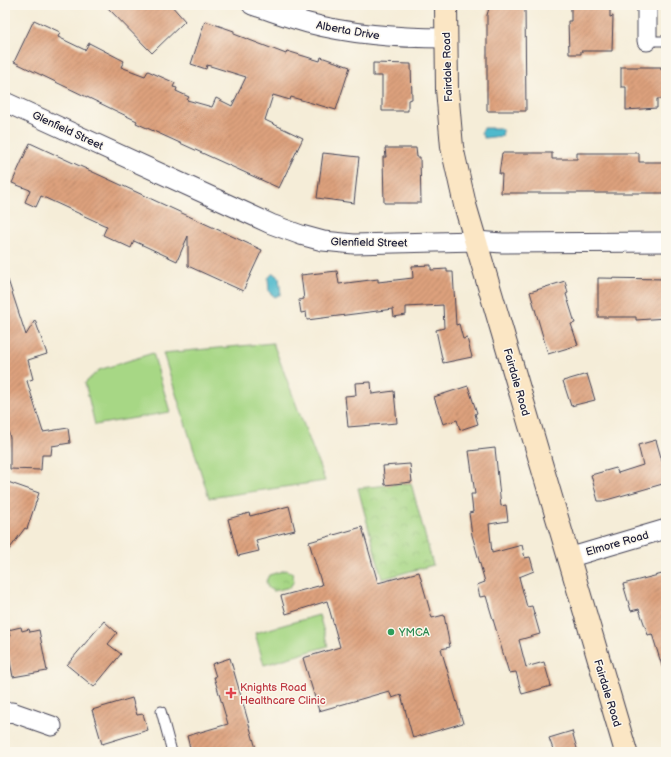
<svg xmlns="http://www.w3.org/2000/svg" width="671" height="757" font-family="'Balsamiq Sans',sans-serif">
<defs>
<pattern id="park-crowns" width="20" height="18" patternUnits="userSpaceOnUse"><rect width="20" height="18" fill="#a7d785"/><path d="M2 6a3 3 0 1 1 6 0M12 15a3 3 0 1 1 6 0" fill="none" stroke="#8fb874"/></pattern>
<pattern id="building-hatch" width="6" height="6" patternUnits="userSpaceOnUse"><rect width="6" height="6" fill="#dda17d"/><path d="M-1 1l2-2M0 6l6-6M5 7l2-2" fill="none" stroke="#b38368"/></pattern>
</defs>
<rect width="100%" height="100%" fill="#fbf7ec"/>
<filter id="ink" filterUnits="userSpaceOnUse"><feTurbulence type="fractalNoise" baseFrequency=".025" numOctaves="2"/><feDisplacementMap in="SourceGraphic" scale="8" xChannelSelector="R" yChannelSelector="G"/><feConvolveMatrix kernelMatrix="1 2 1 2 8 2 1 2 1" color-interpolation-filters="sRGB"/></filter>
<filter id="wash" filterUnits="userSpaceOnUse"><feTurbulence type="fractalNoise" baseFrequency=".012" numOctaves="4" result="noise"/><feDisplacementMap in="SourceGraphic" scale="16" xChannelSelector="R" yChannelSelector="G"/><feGaussianBlur stdDeviation="0.9" result="paint"/><feColorMatrix in="noise" values="0 0 0 0 0 0 0 0 0 0 0 0 0 0 0 0 0 1.4 0 .05"/><feComposite in="paint" operator="in"/></filter>
<g filter="url(#wash)">
<rect width="100%" height="100%" fill="#f5edd8"/>
<g fill="url(#park-crowns)" stroke="#647c60">
<polygon points="411,483 433,565 382,579 358,488"/>
<polygon points="286,570 292,573 294,581 290,587 274,591 268,588 266,581 269,575"/>
</g>
<g fill="#a7d785" stroke="#647c60">
<polygon points="273,343 325,481 209,498 163,353"/>
<polygon points="153,353 170,412 95,425 85,383 99,370"/>
<polygon points="319,615 328,646 264,665 255,633"/>
</g>
<g fill="#4fb9cc" stroke="#386e84">
<polygon points="484,128 500,128 503,131 502,136 484,138 481,133"/>
<polygon points="273,273 279,278 281,294 275,297 269,292 268,278"/>
</g>
<g id="blocks">
<g fill="url(#building-hatch)">
<polygon points="105,5 171,5 185,21 152,53"/>
<polygon points="490,5 525,5 526,111 487,111 487,15"/>
<polygon points="571,5 610,5 610,17 613,16 612,51 581,51 581,54 569,54 568,21 571,21"/>
<polygon points="34,20 60,32 58,37 85,50 89,43 124,61 121,67 145,76 148,71 175,83 173,87 177,88 176,91 189,97 187,100 212,107 216,98 232,106 246,77 207,65 206,69 191,64 205,21 234,31 234,34 286,54 287,51 320,61 321,57 350,67 336,110 291,97 290,100 273,95 265,120 303,138 279,188 136,123 137,121 14,62"/>
<polygon points="373,63 411,64 412,99 408,100 408,111 382,111 382,76 373,76"/>
<polygon points="621,67 661,67 661,70 666,70 666,99 657,99 657,108 626,110 626,87 621,87"/>
<polygon points="30,143 262,250 243,291 188,266 188,236 177,261 134,241 131,248 103,235 107,226 104,225 41,196 36,207 25,202 30,190 12,183"/>
<polygon points="385,148 416,148 417,157 420,157 421,203 384,203 383,157 386,157"/>
<polygon points="323,153 359,157 354,203 317,198"/>
<polygon points="502,153 552,153 552,159 577,159 577,153 639,153 639,162 666,162 666,193 501,193 502,174 499,174"/>
<polygon points="431,265 431,270 447,269 447,272 453,272 456,325 459,324 463,339 467,338 472,357 443,363 436,330 444,328 443,305 406,307 406,315 394,317 393,309 307,320 306,312 301,313 299,300 304,299 301,275 337,271 339,284 378,279 378,282 413,278 412,266"/>
<polygon points="598,278 666,279 666,318 636,320 636,317 598,317"/>
<polygon points="8,280 26,335 35,320 47,354 28,360 33,379 27,381 43,432 68,428 70,443 52,446 51,455 42,455 41,470 10,469 10,438 5,420 5,281"/>
<polygon points="565,281 568,293 566,294 575,323 571,324 578,345 548,354 530,292"/>
<polygon points="587,374 595,400 571,406 563,381"/>
<polygon points="371,382 372,394 394,391 397,423 348,427 345,396 356,395 355,383"/>
<polygon points="468,386 477,413 475,414 478,424 460,430 457,420 443,424 434,397"/>
<polygon points="656,440 666,475 666,483 603,501 598,501 591,475 616,468 618,473 643,465 638,445"/>
<polygon points="495,448 501,506 506,505 508,521 489,524 492,553 522,545 525,558 530,557 534,571 519,577 527,607 532,606 540,634 519,640 526,667 544,662 551,686 522,694 516,672 509,673 486,596 480,597 477,585 485,582 472,535 469,513 473,512 471,494 475,494 469,451"/>
<polygon points="410,464 412,482 385,485 383,466"/>
<polygon points="5,481 39,493 27,529 25,528 5,555"/>
<polygon points="289,506 295,530 256,540 259,551 238,556 228,519 249,513 250,516"/>
<polygon points="362,527 378,583 419,572 432,618 444,615 450,647 441,649 463,723 413,738 401,695 392,698 389,691 319,711 303,658 340,647 327,601 286,614 281,596 322,585 309,542"/>
<polygon points="666,573 666,669 663,669 652,634 648,635 639,609 631,611 623,584"/>
<polygon points="104,621 117,633 108,644 121,654 94,687 67,665"/>
<polygon points="21,627 22,631 29,629 30,632 39,630 47,671 13,677 5,636 10,636 8,630"/>
<polygon points="230,658 257,752 191,752 187,736 228,724 214,677 216,677 212,664"/>
<polygon points="132,698 137,715 143,714 148,730 102,744 92,710"/>
<polygon points="572,731 578,752 554,752 549,738"/>
</g>
</g>
</g>
<g filter="url(#ink)">
<use href="#blocks" fill-opacity="0" stroke="#424053" stroke-width="1"/>
<g fill="none" stroke-linecap="round" stroke-linejoin="round">
<g stroke="#424053" stroke-width="11">
<g id="lane">
<polyline points="647,41 666,41"/>
<polyline points="161,711 172,752"/>
</g>
</g>
<g stroke="#424053" stroke-width="21">
<g id="street">
<path d="M252 5C271 11 289 18 308 23 353 35 399 38 446 38"/>
<polyline points="647,5 647,41"/>
<polyline points="5,102 271,224 301,235 323,241 354,244 476,241 502,243 666,242"/>
<polyline points="568,558 666,529"/>
<polyline points="5,713 12,712 52,726"/>
</g>
</g>
<g stroke="#424053" stroke-width="24">
<polyline id="secondary" points="446,5 447,89 452,147 465,205 626,752"/>
</g>
<use href="#lane" stroke="#fff" stroke-width="9"/>
<use href="#street" stroke="#fff" stroke-width="19"/>
<use href="#secondary" stroke="#fbe6c4" stroke-width="22"/>
</g>
</g>
<circle fill="#2e9e5b" stroke="#fbf7ec" stroke-width="1.5" cx="391" cy="632" r="4"/>
<path fill="#e0444e" stroke="#fbf7ec" stroke-width="1.5" d="M229 687h4v4h4v4h-4v4h-4v-4h-4v-4h4z"/>
<g text-anchor="middle" stroke-width="3" stroke-linejoin="round" paint-order="stroke">
<g font-size="11" fill="#22223b" stroke="#fbf7ec">
<text transform="translate(348 30) rotate(10)" y="4">Alberta Drive</text>
<text transform="translate(447 67) rotate(-92)" y="4">Fairdale Road</text>
<text transform="translate(68 130) rotate(25)" y="4">Glenfield Street</text>
<text transform="translate(369 242) rotate(1)" y="4">Glenfield Street</text>
<text transform="translate(517 382) rotate(74)" y="4">Fairdale Road</text>
<text transform="translate(617 543) rotate(-16)" y="4">Elmore Road</text>
<text transform="translate(608 693) rotate(73)" y="4">Fairdale Road</text>
</g>
<g font-size="11" fill="#27864d" stroke="#fbf7ec" text-anchor="start">
<text x="399" y="636">YMCA</text>
</g>
<g font-size="11" fill="#be3a42" stroke="#fbf7ec" text-anchor="start">
<text x="240" y="691">Knights Road<tspan x="240" dy="13">Healthcare Clinic</tspan></text>
</g>
</g>
<rect width="671" height="757" fill="none" stroke="#fbf7ec" stroke-width="20"/>
</svg>
